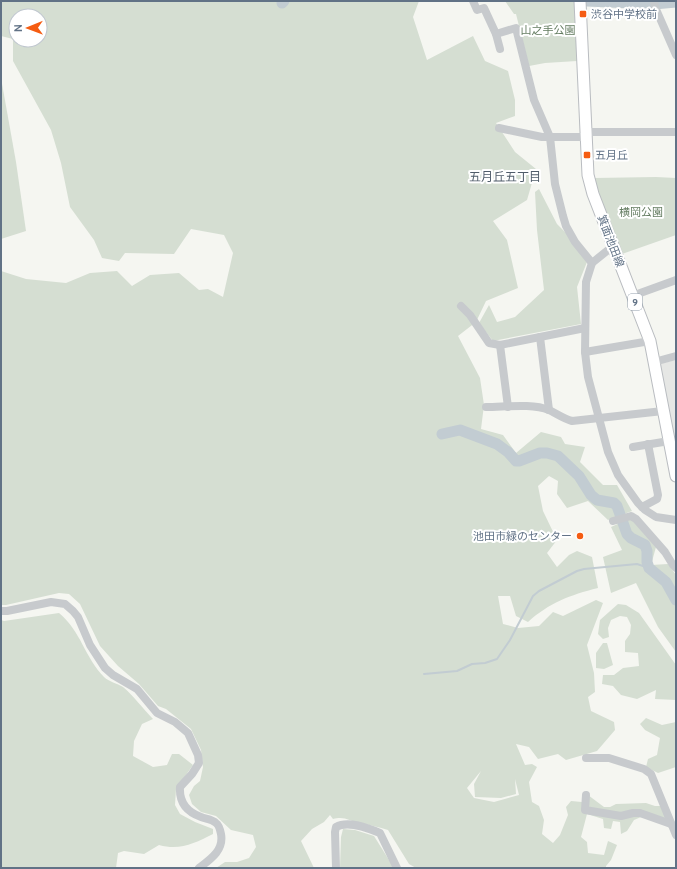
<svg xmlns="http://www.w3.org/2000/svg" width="677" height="869" font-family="Cabin,'Noto Sans JP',sans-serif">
<rect width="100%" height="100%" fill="#f5f6f1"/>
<polygon fill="#e6e7e5" points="676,360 676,450 659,364"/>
<g fill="#d5ded2" fill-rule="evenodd">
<path d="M1 1H419L413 17 427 60 473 36 485 61 508 71 515 100V116L496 123 515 152 536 169 527 200 493 221 507 240 518 288 486 301 476 322 458 336 480 378 484 405 481 429 503 435 516 453 541 432 561 437 565 444 585 447 580 462 603 485H617L632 511 608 520 588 501 567 508 557 494 558 481 549 476 538 486 543 511 557 540 547 553 557 567 569 555 577 551 592 557 598 588C570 595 549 603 528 622L516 616 510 596H498L503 624 518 628 539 626 553 612 563 616 596 600 603 603 587 645 594 673 595 692 588 697 591 711 614 722 615 730 597 751 566 760 558 754 538 759 529 747 516 744 525 765 532 764 537 767 529 782 532 802 539 806 544 820 542 834 553 843 560 835 568 815 566 807 571 801 582 802 588 795 604 807H610L616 804 646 803 655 806H661L667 817 662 819 641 817 634 820 627 831 621 834 620 822 613 821 611 829 604 828 603 819 587 814 581 837 587 842 588 853 604 855 608 841 617 845 611 860 606 866V868H416L409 864 388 830C379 827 370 825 360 823 349 821 345 816 333 819L330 815 324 822 312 829 301 841 314 868H216L225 862H237L249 858 256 847 253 835 231 830 216 816 201 812 192 804 189 795 194 786 200 781 203 767 201 750 191 729 166 709 158 706 139 684 118 666 100 646 80 604 69 594 59 593 6 605H1V271L26 279 66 283 90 273 117 271 132 286 150 275 179 273 199 290 208 289 223 297 233 253 224 235 191 229 174 254 125 253 119 261 102 258 94 240 70 207 61 163 51 130 13 61V39L1 36ZM16 16H40V40H16ZM481 771 474 784 475 797 501 798 516 794 515 779 519 795 494 802 474 798 467 788Z"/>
<polygon points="505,1 574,2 577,61 545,63 529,66 516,14 514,14"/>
<polygon points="1,78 16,162 26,231 1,239"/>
<polygon points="656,177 676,178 676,235 622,254 600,199 594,178"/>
<polygon points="539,189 557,224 567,234 587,262 577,287 581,324 493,341 479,323 489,305 497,322 515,317 544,290 537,230 535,192"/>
<polygon points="631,518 656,547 651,565 668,564 676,575 676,652 658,627 636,583 611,593 603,557 622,550 611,527"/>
<polygon points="618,604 626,605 639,613 676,665 676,700 655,699 656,690 637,699 621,695 613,686 602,684 603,675 614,675 623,668 639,666 638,653 625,652 625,641 630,634 631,625 627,617 620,616 611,620 608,628 609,637 603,639 598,634 600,620"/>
<path d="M59 613C81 631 85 658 104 677 109 682 117 683 123 687 134 696 143 709 153 719L142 724 134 741 133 756 153 767 167 765 172 754H179L193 765 176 789 175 805 180 814 195 822 213 829V834C195 843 180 851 159 845L144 854 124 851 118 853 116 868H1V620L4 621Z"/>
<polygon points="603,643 607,643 613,665 604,669 596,668 596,653"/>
<polygon points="646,718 662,725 676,722 676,767 658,773 646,767 648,759 657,755 660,738 645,730 640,724"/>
<polygon points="343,829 355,830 374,836 394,868 340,868 341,837"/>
</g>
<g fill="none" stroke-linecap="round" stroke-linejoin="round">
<polyline stroke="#c2ccd2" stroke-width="2" points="424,674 457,671 472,664 485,663 497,659 510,640 533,596 539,591 577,571 584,569 637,564 649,568"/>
<g stroke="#c2ccd2" stroke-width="11">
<polyline points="587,1 654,4 676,2"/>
<polyline points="282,3 284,1"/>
<polyline points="442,434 460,430 497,444 508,452 516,461 519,461 540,453 547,453 558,456 579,476 591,495 597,500 614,503 617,506 627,534 631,538 645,545 647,551 647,562 649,568 666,582 676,600"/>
</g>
<g stroke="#b9bcc0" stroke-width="13">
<polyline id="major" points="580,1 588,175 593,194 650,341 676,476"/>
</g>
<g stroke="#c7cacd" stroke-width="8">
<polyline points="473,1 477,10 484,8 496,34 516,28 534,100 550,137 555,184 563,216 566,226 575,242 592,263"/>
<polyline points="654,1 655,7 676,55"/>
<polyline points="496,34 500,49"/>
<polyline points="499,128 542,137 586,137"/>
<polyline points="586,132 676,132"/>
<polyline points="613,246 592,263 586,282 585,352 588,377 608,452 618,475 638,503 645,510 656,517 676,520"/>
<polyline points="632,296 676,280"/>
<polyline points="461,306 470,315 489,343 500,345"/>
<polyline points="540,337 549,410"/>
<polyline points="585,352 650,341"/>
<polyline points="654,362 676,356"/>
<path d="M486 407C505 407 532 403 549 410 557 414 564 419 572 421L663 411"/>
<polyline points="508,407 500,345 585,328"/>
<polyline points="633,447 669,441"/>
<polyline points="642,507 657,499 658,495 648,444"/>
<polyline points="613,521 631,516 636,519 665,552 673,565 676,568"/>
<path d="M1 611H7L51 602 65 604 73 611 78 617 90 645 105 668 113 675 137 689 157 713 175 722 188 733 198 755 199 763 192 774 180 787C179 802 187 812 201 817 206 819 212 819 216 823 219 825 220 829 221 834 224 850 211 859 199 868"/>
<polyline points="586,758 609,758 644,769 651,774 676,835"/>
<polyline points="586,795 585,810 621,816 633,813 640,813 671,824"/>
<path d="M336 868 335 832 336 827C348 820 368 828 380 833L397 868"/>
</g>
<use href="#major" stroke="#fff" stroke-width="11"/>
</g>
<g fill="#f55c12" stroke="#fff" stroke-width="1.5">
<rect x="579" y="10" width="8" height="8" rx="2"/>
<rect x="583" y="151" width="8" height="8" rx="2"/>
<circle cx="580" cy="536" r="4"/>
</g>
<g text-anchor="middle" stroke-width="4" stroke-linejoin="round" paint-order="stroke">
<rect fill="#fff" stroke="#909caa" stroke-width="1" x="628" y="294" width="14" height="16" rx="3"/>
<g font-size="10" font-weight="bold" fill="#617286">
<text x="635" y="306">9</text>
</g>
<g font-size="11" fill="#617286" stroke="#fff" text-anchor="start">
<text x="591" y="18">渋谷中学校前</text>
<text x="595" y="159">五月丘</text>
<text x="572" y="540" text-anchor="end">池田市緑のセンター</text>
</g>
<g font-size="11" fill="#647c61" stroke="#fff">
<text x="548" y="34">山之手公園</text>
<text x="641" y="216">横岡公園</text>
</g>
<g font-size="11" fill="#617286" stroke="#fff">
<text transform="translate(611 241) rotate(69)" y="4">箕面池田線</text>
</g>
<g font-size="12" fill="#505c6a" stroke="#fff">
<text x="505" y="181">五月丘五丁目</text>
</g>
</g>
<rect width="677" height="869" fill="none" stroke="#617286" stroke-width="4"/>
<g transform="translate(28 28) rotate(269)"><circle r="19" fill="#ffffff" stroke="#c0c7cf"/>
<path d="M0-3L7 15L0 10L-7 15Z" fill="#f55c12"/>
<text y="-6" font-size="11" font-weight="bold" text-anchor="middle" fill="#617286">N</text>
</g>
</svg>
